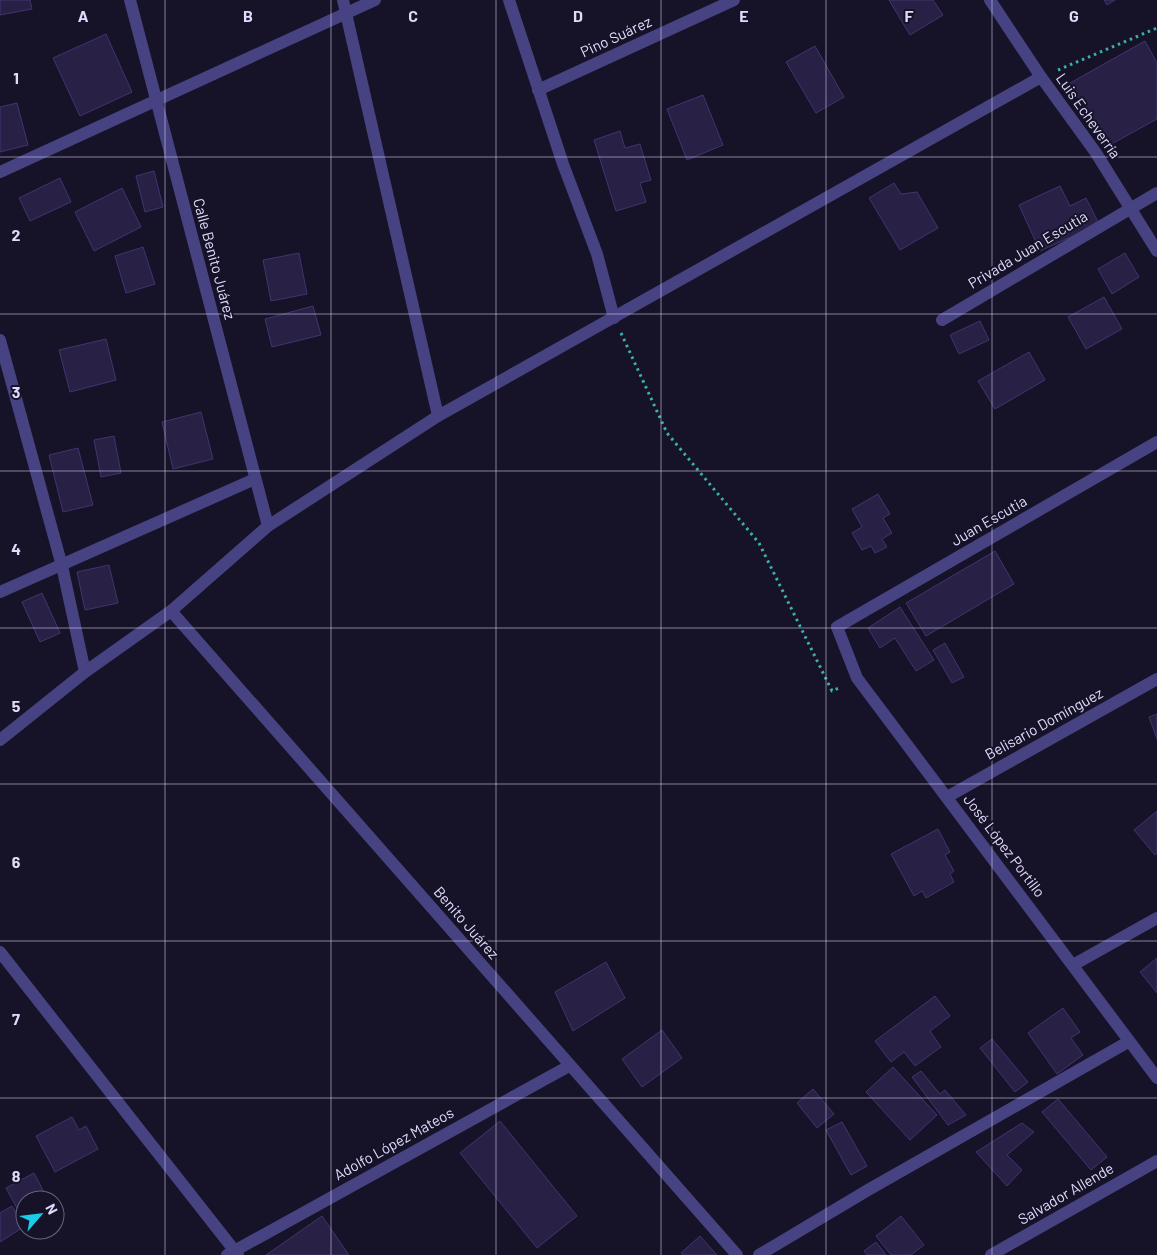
<svg xmlns="http://www.w3.org/2000/svg" width="1157" height="1255" font-family="Barlow,sans-serif">
<rect width="100%" height="100%" fill="#161227"/>
<g fill="#292046" stroke="#42346f">
<polygon points="0,0 30,0 32,9 0,15"/>
<polygon points="889,0 933,0 943,15 910,35"/>
<polygon points="1104,0 1115,0 1107,5"/>
<polygon points="106,34 132,92 80,116 53,58"/>
<polygon points="1145,41 1157,63 1157,119 1106,147 1070,83"/>
<polygon points="815,46 844,97 816,113 786,62"/>
<polygon points="703,95 723,145 687,160 667,109"/>
<polygon points="17,103 28,145 0,152 0,107"/>
<polygon points="620,131 625,148 640,144 651,180 640,183 646,202 616,211 594,140"/>
<polygon points="154,171 163,207 145,212 136,176"/>
<polygon points="60,178 71,202 30,221 19,198"/>
<polygon points="894,183 901,194 917,192 938,228 900,250 869,198"/>
<polygon points="1060,186 1070,206 1086,198 1099,224 1040,251 1019,205"/>
<polygon points="122,188 141,227 94,251 75,212"/>
<polygon points="143,247 155,284 126,293 115,256"/>
<polygon points="299,253 307,294 271,301 263,260"/>
<polygon points="1125,253 1139,277 1112,294 1098,269"/>
<polygon points="1104,297 1122,329 1086,349 1068,317"/>
<polygon points="313,306 321,335 272,347 265,319"/>
<polygon points="980,321 989,340 959,354 950,335"/>
<polygon points="106,339 116,380 70,392 59,350"/>
<polygon points="1029,352 1045,380 995,409 978,381"/>
<polygon points="201,412 213,459 173,469 162,422"/>
<polygon points="114,436 121,473 101,477 94,440"/>
<polygon points="78,448 93,505 63,512 49,455"/>
<polygon points="878,494 890,514 883,518 892,533 882,539 887,547 875,553 871,546 862,550 852,533 862,527 852,509"/>
<polygon points="995,551 1014,584 926,636 906,603"/>
<polygon points="109,565 118,603 85,610 77,572"/>
<polygon points="42,593 60,633 40,642 22,602"/>
<polygon points="900,607 934,660 916,671 895,638 880,648 868,628"/>
<polygon points="945,643 964,677 952,683 933,650"/>
<polygon points="1157,714 1157,739 1149,717"/>
<polygon points="1157,811 1157,853 1155,855 1134,830"/>
<polygon points="938,829 950,852 945,855 954,871 950,874 954,882 926,898 922,891 914,896 891,854"/>
<polygon points="1157,958 1157,993 1140,972"/>
<polygon points="606,962 625,998 573,1031 555,992"/>
<polygon points="935,996 950,1016 930,1031 941,1047 915,1066 904,1052 891,1062 875,1041"/>
<polygon points="1063,1008 1080,1032 1071,1038 1083,1055 1057,1074 1028,1033"/>
<polygon points="662,1030 682,1058 642,1087 622,1059"/>
<polygon points="992,1039 1028,1082 1015,1092 980,1048"/>
<polygon points="893,1067 937,1115 910,1140 866,1092"/>
<polygon points="921,1071 940,1094 945,1090 966,1115 948,1125 912,1077"/>
<polygon points="813,1089 834,1114 817,1128 797,1103"/>
<polygon points="1058,1099 1107,1157 1091,1170 1042,1112"/>
<polygon points="72,1117 79,1130 86,1126 98,1149 55,1172 36,1136"/>
<polygon points="500,1121 577,1216 537,1248 460,1153"/>
<polygon points="842,1122 867,1166 851,1175 826,1130"/>
<polygon points="1022,1123 1034,1132 1007,1155 1022,1170 1007,1186 976,1152"/>
<polygon points="34,1173 48,1200 25,1200 25,1223 6,1188"/>
<polygon points="12,1206 25,1226 0,1242 0,1213"/>
<polygon points="322,1216 349,1255 266,1255"/>
<polygon points="901,1216 924,1245 911,1255 891,1255 876,1236"/>
<polygon points="700,1236 717,1255 683,1255 681,1253"/>
<polygon points="876,1242 886,1255 867,1255 864,1251"/>
</g>
<g fill="none" stroke-linecap="round" stroke-linejoin="round">
<g stroke="#3cafac" stroke-width="3" stroke-dasharray="2.5 4" stroke-linecap="butt">
<polyline points="1058,70 1157,28"/>
<polyline points="621,333 667,433 759,543 832,691 841,687"/>
</g>
<g stroke="#474281" stroke-width="12">
<polyline points="130,0 268,526"/>
<polyline points="343,0 438,416"/>
<polyline points="509,0 563,164 597,254 614,318"/>
<polyline points="990,0 1041,77 1096,153 1157,251"/>
<polyline points="538,90 734,0"/>
<polyline points="0,172 375,0"/>
<polyline points="942,320 1157,193"/>
<polyline points="0,340 62,566 85,672"/>
<polyline points="1157,442 837,627 857,678 1157,1078"/>
<polyline points="0,592 255,479"/>
<polyline points="171,611 737,1255"/>
<polyline points="0,740 85,672 171,611 268,526 438,416 1041,77"/>
<polyline points="947,797 1157,679"/>
<polyline points="0,952 238,1255"/>
<polyline points="1073,965 1157,918"/>
<polyline points="227,1255 569,1066"/>
<polyline points="759,1255 868,1190 1128,1042"/>
<polyline points="991,1255 1157,1161"/>
</g>
</g>
<path fill="none" stroke="#e0dbfc" stroke-width="1" stroke-opacity="0.55" d="M165 0V1255M331 0V1255M496 0V1255M661 0V1255M826 0V1255M992 0V1255M0 157H1157M0 314H1157M0 471H1157M0 628H1157M0 784H1157M0 941H1157M0 1098H1157"/>
<g text-anchor="middle" stroke-width="4" stroke-linejoin="round" paint-order="stroke">
<g font-size="15" fill="#e0dbfc" stroke="#161227">
<text transform="translate(616 37) rotate(-25)" y="5">Pino Suárez</text>
<text transform="translate(1088 116) rotate(55)" y="5">Luis Echeverría</text>
<text transform="translate(1028 250) rotate(-31)" y="5">Privada Juan Escutia</text>
<text transform="translate(214 259) rotate(75)" y="5">Calle Benito Juárez</text>
<text transform="translate(989 521) rotate(-30)" y="5">Juan Escutia</text>
<text transform="translate(1044 724) rotate(-29)" y="5">Belisario Domínguez</text>
<text transform="translate(1004 846) rotate(53)" y="5">José López Portillo</text>
<text transform="translate(466 923) rotate(49)" y="5">Benito Juárez</text>
<text transform="translate(394 1144) rotate(-29)" y="5">Adolfo López Mateos</text>
<text transform="translate(1066 1194) rotate(-30)" y="5">Salvador Allende</text>
</g>
</g>
<g font-size="16" text-anchor="middle" font-weight="bold" fill="#e0dbfc" stroke="#161227" stroke-width="4" stroke-linejoin="round" paint-order="stroke">
<text x="83" y="22">A</text>
<text x="248" y="22">B</text>
<text x="413" y="22">C</text>
<text x="578" y="22">D</text>
<text x="744" y="22">E</text>
<text x="909" y="22">F</text>
<text x="1074" y="22">G</text>
<text x="16" y="84">1</text>
<text x="16" y="241">2</text>
<text x="16" y="398">3</text>
<text x="16" y="555">4</text>
<text x="16" y="712">5</text>
<text x="16" y="868">6</text>
<text x="16" y="1025">7</text>
<text x="16" y="1182">8</text>
</g>
<g transform="translate(40 1215) rotate(62)"><circle r="24" fill="#161227" stroke="#67627c"/>
<path d="M0-4L9 19L0 12L-9 19Z" fill="#19cde9"/>
<text y="-8" font-size="14" font-weight="bold" text-anchor="middle" fill="#e0dbfc">N</text>
</g>
</svg>
